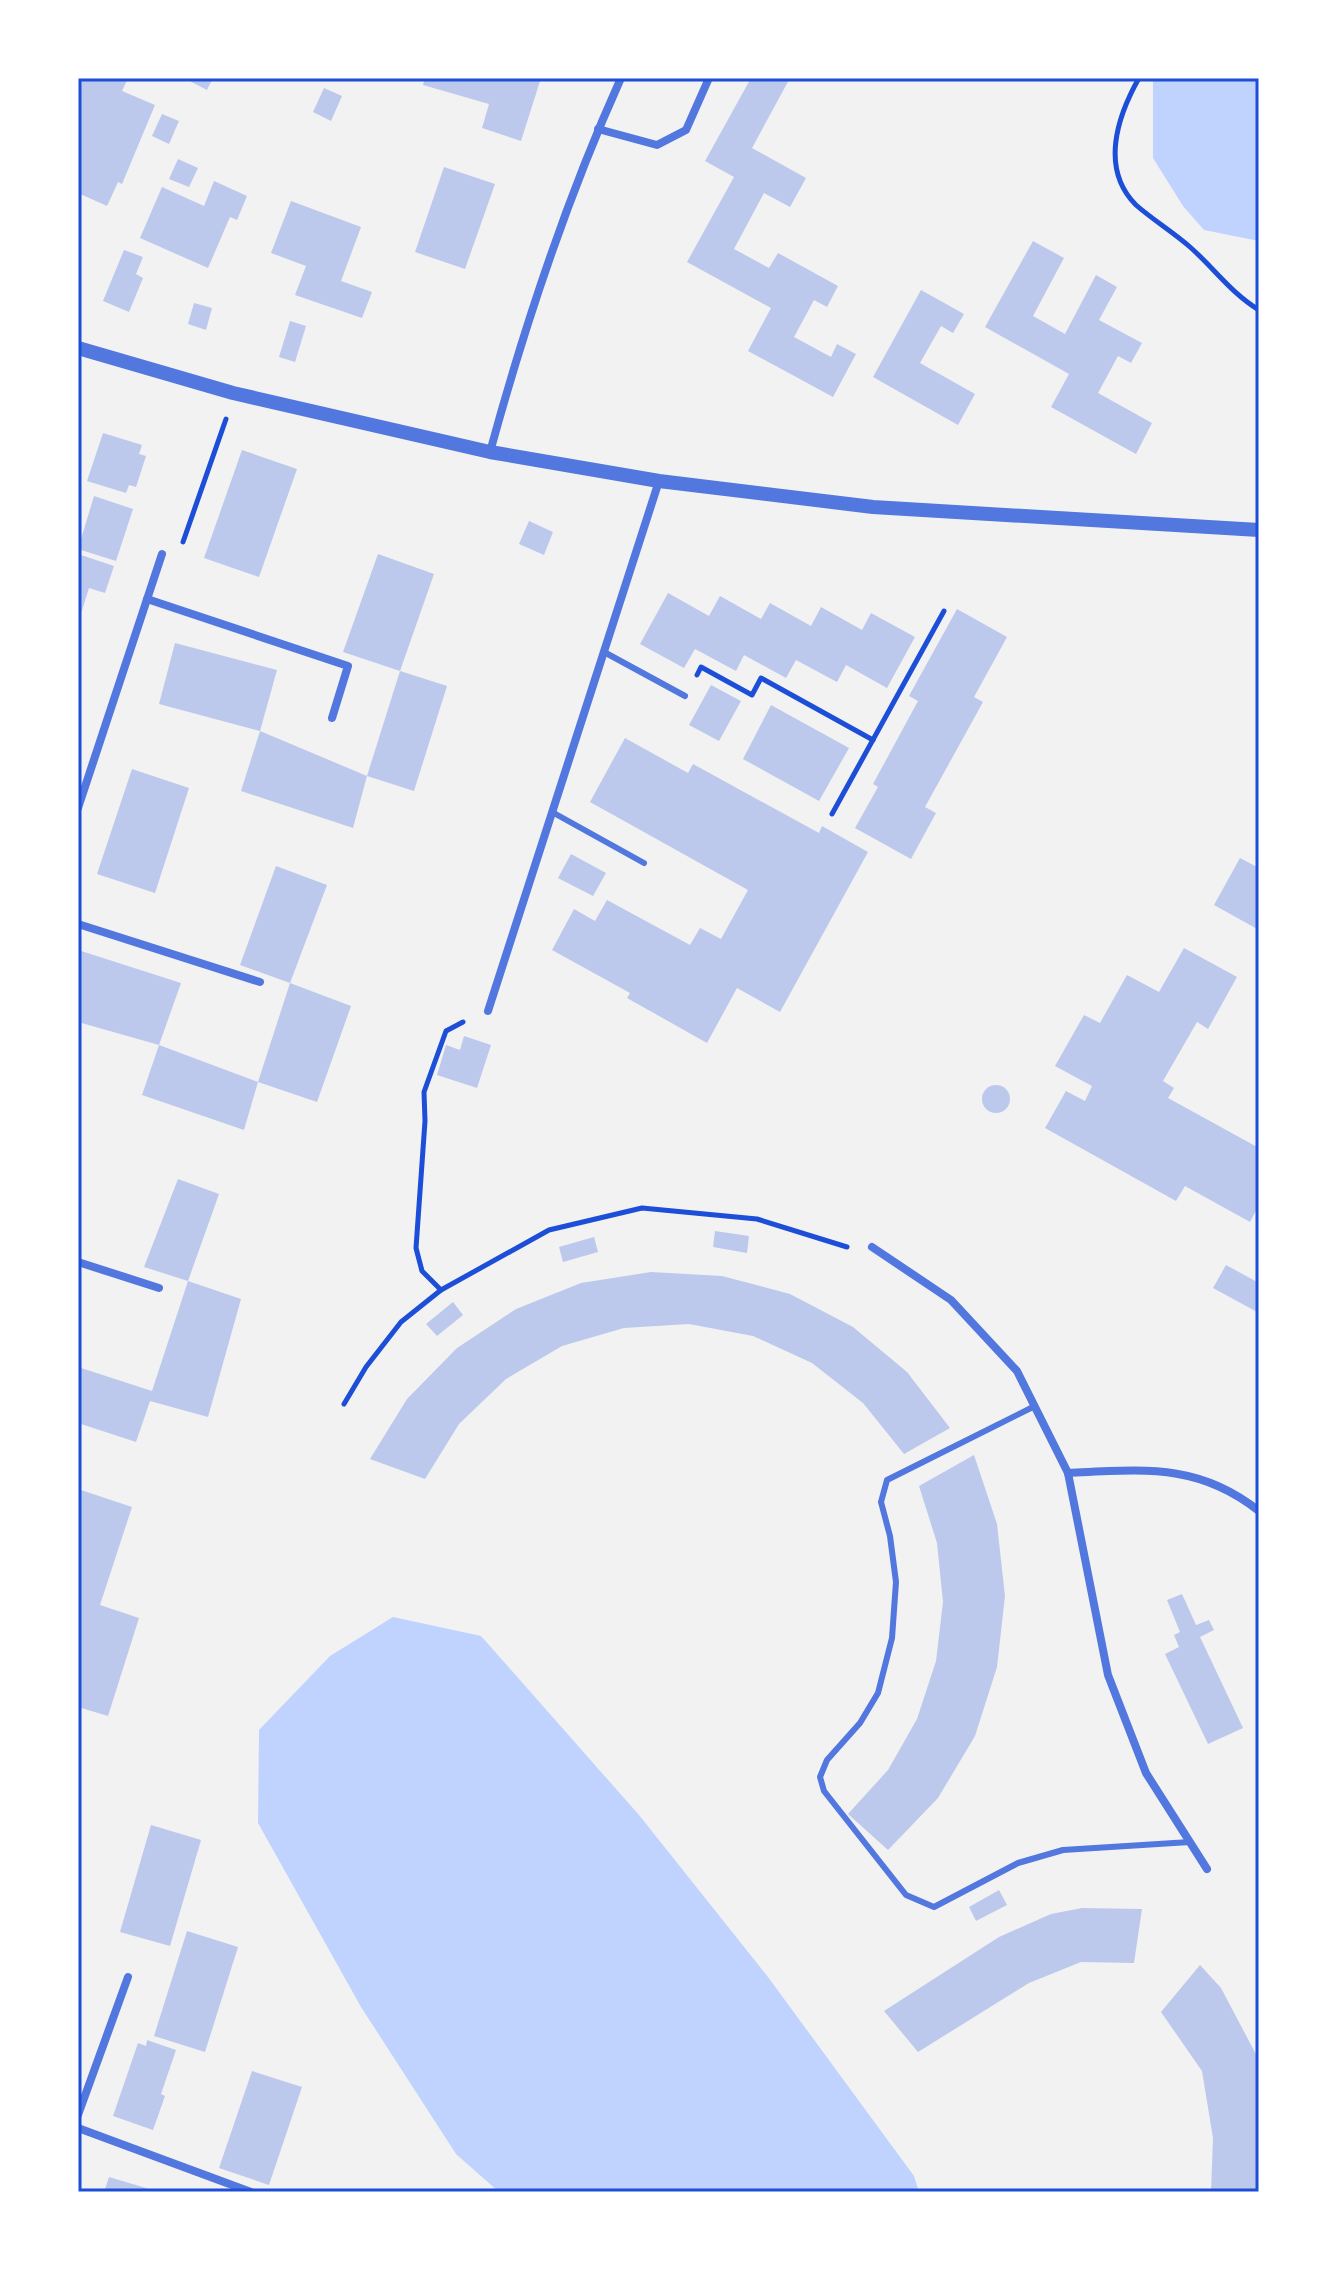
<svg xmlns="http://www.w3.org/2000/svg" width="1337" height="2270" font-family="'Space Grotesk',sans-serif">
<rect width="100%" height="100%" fill="#f2f2f2"/>
<g fill="#bfd3fe">
<polygon points="1153,78 1259,78 1259,241 1204,230 1183,206 1153,158"/>
<polygon points="393,1617 481,1636 639,1815 768,1977 914,2176 919,2192 499,2192 456,2154 361,2007 258,1823 259,1730 330,1656"/>
</g>
<g fill="#bdc9ec">
<polygon points="78,78 128,78 122,91 155,105 122,184 118,182 107,206 78,193 78,89 80,84 78,83"/>
<polygon points="184,78 213,78 207,90"/>
<polygon points="425,78 541,78 521,141 482,128 489,104 423,85"/>
<polygon points="751,78 790,78 752,148 806,178 790,207 764,193 734,249 769,268 778,253 838,286 827,307 814,300 794,337 831,357 837,344 856,354 833,397 748,351 771,308 687,262 734,177 705,161"/>
<polygon points="324,88 342,96 331,121 313,112"/>
<polygon points="162,114 179,121 169,144 152,136"/>
<polygon points="178,159 198,168 189,187 169,179"/>
<polygon points="444,167 495,184 465,269 415,252"/>
<polygon points="214,181 247,196 237,220 230,217 208,268 140,238 162,187 204,206"/>
<polygon points="291,201 361,227 341,281 372,292 362,318 295,295 306,266 271,253"/>
<polygon points="1033,241 1064,258 1033,316 1065,334 1096,275 1117,287 1099,320 1142,343 1131,363 1118,356 1098,393 1152,423 1136,454 1051,407 1069,374 985,327"/>
<polygon points="124,250 143,257 136,274 143,278 129,312 103,301"/>
<polygon points="921,290 964,314 953,333 941,326 920,363 975,394 958,425 873,377"/>
<polygon points="194,303 212,308 206,330 188,324"/>
<polygon points="290,321 306,326 295,362 279,357"/>
<polygon points="103,433 142,445 139,454 146,456 136,487 129,485 126,493 87,481"/>
<polygon points="242,450 297,469 259,577 204,558"/>
<polygon points="94,496 133,509 116,561 78,549"/>
<polygon points="529,521 553,532 544,555 519,544"/>
<polygon points="78,554 114,566 105,593 89,588 79,620"/>
<polygon points="378,554 434,574 400,671 343,652"/>
<polygon points="668,593 709,616 720,596 761,619 770,603 811,626 821,607 862,630 871,613 915,637 887,688 846,665 837,682 796,660 786,678 744,655 736,671 695,649 684,668 640,644"/>
<polygon points="957,609 1007,637 974,697 983,702 925,807 936,813 911,859 855,828 878,787 873,784 918,701 909,696"/>
<polygon points="175,643 277,670 260,731 159,704"/>
<polygon points="400,671 447,686 414,791 367,776"/>
<polygon points="711,685 741,701 719,741 689,725"/>
<polygon points="771,705 849,748 819,801 743,759"/>
<polygon points="260,731 367,776 353,828 241,791"/>
<polygon points="625,738 688,773 693,764 819,833 822,826 868,852 780,1012 737,988 707,1043 627,998 630,993 552,950 574,909 595,921 607,900 690,945 700,928 721,939 748,890 590,802"/>
<polygon points="132,769 189,788 155,893 97,874"/>
<polygon points="571,854 606,873 593,896 558,878"/>
<polygon points="1240,858 1259,868 1259,930 1214,905"/>
<polygon points="276,866 327,885 290,983 240,965"/>
<polygon points="1184,948 1237,977 1208,1029 1197,1022 1163,1081 1174,1088 1168,1098 1259,1148 1259,1205 1250,1222 1185,1186 1176,1201 1045,1128 1066,1091 1085,1101 1092,1086 1055,1066 1084,1015 1100,1023 1127,975 1159,992"/>
<polygon points="78,950 181,983 159,1045 78,1022"/>
<polygon points="290,983 351,1006 317,1102 258,1082"/>
<polygon points="464,1036 491,1045 477,1088 437,1075 446,1045 460,1050"/>
<polygon points="159,1045 258,1082 244,1130 142,1095"/>
<circle cx="996" cy="1099" r="14"/>
<polygon points="178,1179 219,1194 188,1281 241,1299 208,1417 150,1401 136,1442 78,1423 78,1367 152,1391 188,1281 144,1267"/>
<polygon points="715,1231 749,1236 747,1253 713,1247"/>
<polygon points="594,1237 598,1252 563,1262 559,1247"/>
<polygon points="1226,1265 1259,1283 1259,1313 1213,1288"/>
<polygon points="651,1272 722,1276 790,1294 853,1327 907,1372 950,1428 904,1454 863,1403 812,1363 753,1336 689,1324 624,1328 562,1346 506,1379 459,1424 425,1479 370,1459 407,1399 457,1348 516,1309 581,1283"/>
<polygon points="453,1302 463,1315 437,1336 426,1324"/>
<polygon points="974,1455 997,1524 1005,1596 997,1667 975,1736 938,1798 888,1850 848,1814 888,1770 917,1719 936,1661 943,1602 937,1543 919,1486"/>
<polygon points="78,1489 132,1507 100,1605 139,1618 108,1716 78,1707 78,1609 81,1599 78,1597"/>
<polygon points="1182,1594 1196,1625 1209,1620 1214,1630 1200,1637 1243,1728 1208,1744 1165,1654 1179,1647 1174,1635 1180,1632 1167,1600"/>
<polygon points="151,1825 201,1840 170,1946 120,1932"/>
<polygon points="999,1890 1007,1905 976,1921 969,1907"/>
<polygon points="1082,1908 1142,1909 1134,1963 1081,1962 1029,1983 918,2052 884,2011 999,1937 1051,1914"/>
<polygon points="187,1931 238,1947 205,2052 154,2036"/>
<polygon points="1200,1965 1221,1988 1259,2060 1259,2192 1211,2192 1213,2138 1202,2071 1161,2012"/>
<polygon points="147,2040 176,2050 161,2094 165,2096 153,2130 113,2116 138,2043 146,2046"/>
<polygon points="252,2071 302,2087 269,2185 219,2168"/>
<polygon points="109,2177 156,2191 156,2192 104,2192"/>
</g>
<g fill="none" stroke-linecap="round" stroke-linejoin="round">
<g stroke="#1d4ed8" stroke-width="5">
<path d="M1139 78C1117 117 1100 169 1136 205 1153 220 1173 232 1190 247 1214 268 1231 293 1259 310"/>
<polyline points="183,542 226,419"/>
<polyline points="697,675 701,667 752,695 761,678 873,740"/>
<polyline points="832,814 944,611"/>
<polyline points="441,1290 422,1271 416,1248 425,1121 424,1092 446,1031 463,1022"/>
<polyline points="344,1404 366,1367 401,1322 441,1290 549,1230 642,1208 757,1219 847,1247"/>
</g>
<g stroke="#5277de" stroke-width="6">
<polyline points="604,652 685,696"/>
<polyline points="552,812 644,863"/>
<polyline points="1035,1406 887,1480 881,1502 890,1536 896,1582 892,1638 878,1693 860,1723 827,1760 820,1777 824,1791 906,1895 934,1907 1018,1863 1063,1850 1190,1842"/>
</g>
<g stroke="#5277de" stroke-width="8">
<polyline points="598,129 657,145 686,130 709,78"/>
<path d="M490 452C525 324 567 198 621 78"/>
<polyline points="147,599 348,666 332,718"/>
<polyline points="78,808 162,554"/>
<polyline points="78,924 260,982"/>
<polyline points="488,1011 659,481"/>
<polyline points="872,1247 951,1300 1017,1371 1068,1473 1108,1675 1146,1773 1207,1869"/>
<polyline points="78,1262 159,1288"/>
<path d="M1068 1473C1142 1470 1197 1462 1259 1511"/>
<polyline points="78,2115 128,1977"/>
<polyline points="78,2128 251,2192"/>
</g>
<polyline stroke="#5277de" stroke-width="14" points="78,348 233,393 490,452 659,481 873,507 1259,530"/>
</g>
<rect width="1337" height="2270" fill="none" stroke="#ffffff" stroke-width="160"/>
<rect x="80" y="80" width="1177" height="2110" fill="none" stroke="#1d4ed8" stroke-width="3"/>
</svg>
